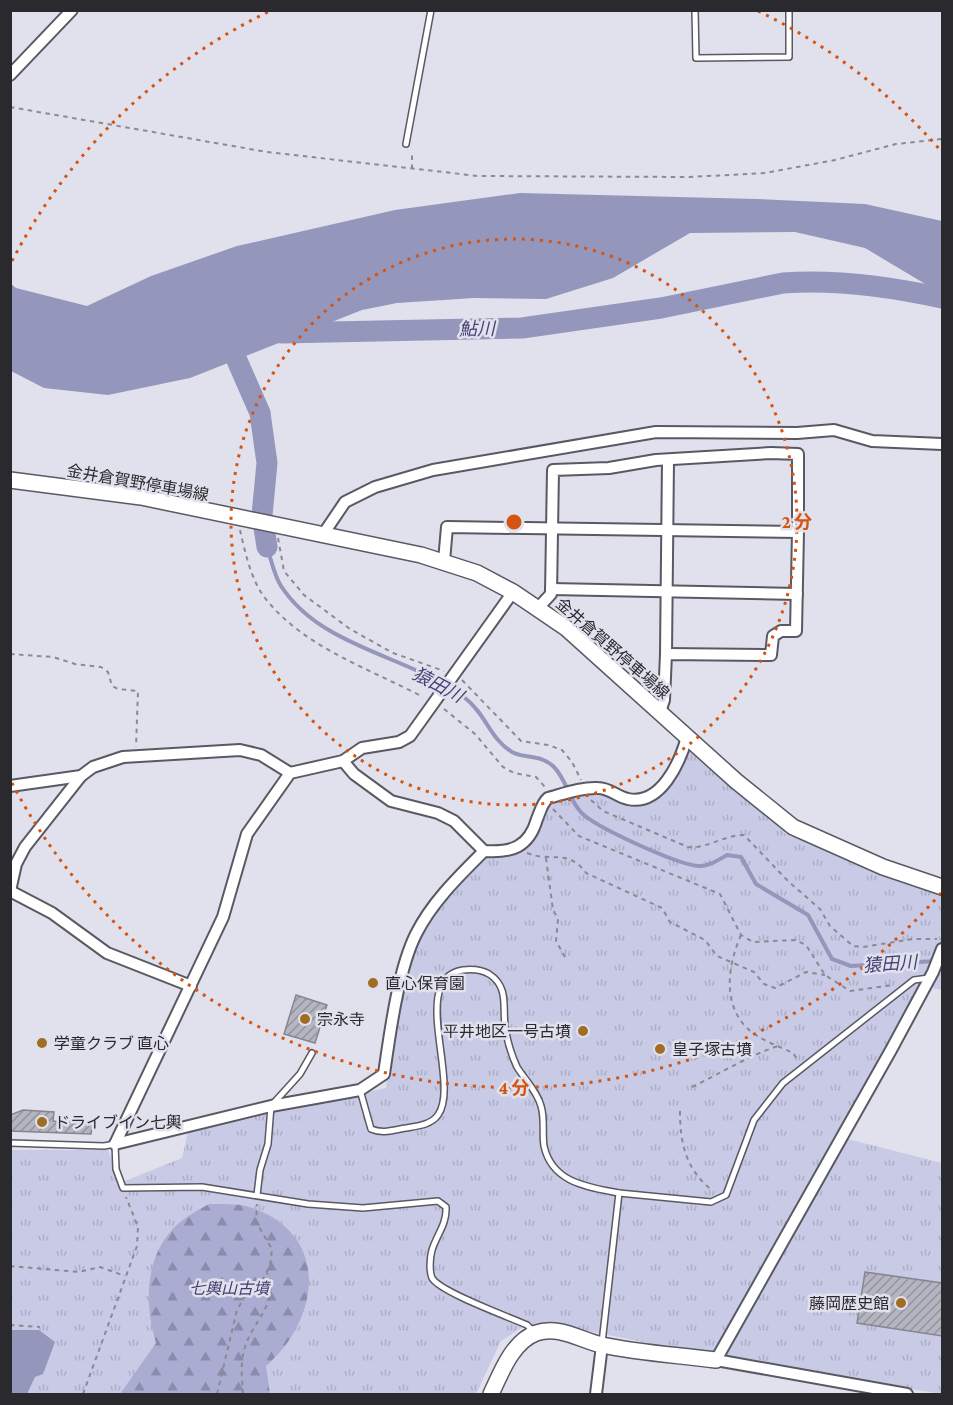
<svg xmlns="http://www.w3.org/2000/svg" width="953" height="1405" font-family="'Crimson Pro','Noto Sans JP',serif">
<defs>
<pattern id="grass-tufts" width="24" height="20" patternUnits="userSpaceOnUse" patternTransform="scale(1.5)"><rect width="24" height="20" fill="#c9cbe6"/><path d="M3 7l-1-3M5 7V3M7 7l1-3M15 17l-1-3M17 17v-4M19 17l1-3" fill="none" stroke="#adaec6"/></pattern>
<pattern id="forest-firs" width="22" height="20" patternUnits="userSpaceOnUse" patternTransform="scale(1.5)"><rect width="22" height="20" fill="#aaacd2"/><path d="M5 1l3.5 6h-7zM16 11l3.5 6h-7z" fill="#8b8cab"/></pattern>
<pattern id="building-hatch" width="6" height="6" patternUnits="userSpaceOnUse" patternTransform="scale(1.5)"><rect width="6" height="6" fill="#b4b5c0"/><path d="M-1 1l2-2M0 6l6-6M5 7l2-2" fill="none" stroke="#93939c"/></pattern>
</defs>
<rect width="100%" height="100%" fill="#e0e1ec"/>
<path fill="url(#grass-tufts)" d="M688 742 787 835 942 895V928L940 936 942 937V990L922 986 836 1136 942 1163V1394L733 1360 553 1324 521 1328 501 1341 476 1394H11V1150H108L120 1183 182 1158 188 1132 386 1088 393 1034 418 934 440 901 484 855C528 863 534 832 549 800L596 790 620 803 641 806 668 787Z"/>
<path fill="url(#forest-firs)" d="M209 1204C225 1204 241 1203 255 1209 332 1238 318 1322 266 1366L270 1394H120L156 1343C145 1307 144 1262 171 1231 181 1219 196 1211 209 1204Z"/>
<g fill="#9496bb">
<polygon points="520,193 757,199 865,204 942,221 942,294 865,248 795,232 690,233 613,278 546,299 474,298 397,303 362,310 190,378 108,395 44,388 11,371 11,284 16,288 87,306 151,276 237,246 395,210"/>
<polygon points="11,1330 39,1330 55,1342 43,1374 35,1377 27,1394 11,1394"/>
</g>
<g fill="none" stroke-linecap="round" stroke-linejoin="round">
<path stroke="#9496bb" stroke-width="4" d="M267 547C271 559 274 575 281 586 322 649 409 655 465 698 486 714 490 739 512 752 525 759 541 754 554 767 567 780 570 804 585 816 603 830 676 864 698 866 708 867 718 860 727 855L741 857 756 884 808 915 832 959 851 966 936 961"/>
<g stroke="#9496bb" stroke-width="21">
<path d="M281 333 522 328 661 308 783 283C835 279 892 287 942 298"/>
<polyline points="230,335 232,349 260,413 267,463 262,515 267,547"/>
</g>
</g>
<g fill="url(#building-hatch)" stroke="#858690" stroke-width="1.5">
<polygon points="296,995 327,1005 315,1043 284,1034"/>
<polygon points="23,1110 54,1112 53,1121 93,1123 91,1134 10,1131 10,1115"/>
<polygon points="865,1272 942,1283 942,1336 857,1323"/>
</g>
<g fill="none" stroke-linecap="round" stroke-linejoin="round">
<g stroke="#595963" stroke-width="8">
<g id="lane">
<polyline points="695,10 696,58 789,57 789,10"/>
<polyline points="406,144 431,10"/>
<path d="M360 1090 371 1129C383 1134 393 1130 406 1128 417 1126 431 1125 438 1115 461 1083 408 978 463 970 472 969 482 970 489 974 511 988 501 1011 506 1032 508 1044 512 1056 517 1067 525 1080 537 1091 541 1106 545 1119 542 1133 544 1146 552 1183 588 1187 619 1193"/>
<path d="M10 1143 104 1146 115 1144 116 1169 123 1188 202 1187 308 1204 363 1208 438 1201 446 1207C447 1224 437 1234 432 1250 430 1257 429 1271 432 1278 440 1292 509 1317 527 1325L534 1332"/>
<polyline points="257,1195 260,1170 268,1144 271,1106 300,1074 312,1053"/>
<polyline points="602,1343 619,1193 711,1202 726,1195 754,1120 783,1083 914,980 929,978"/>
</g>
</g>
<g stroke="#595963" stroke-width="14">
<g id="street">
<polyline points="10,75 72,10"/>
<polyline points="322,536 345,502 375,487 433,470 656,432 797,433 834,430 872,441 942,444"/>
<polyline points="444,561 447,527 798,532 796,631 781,631 773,636 771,655 666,654 664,700 660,712"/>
<polyline points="551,589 797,594"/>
<polyline points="538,608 551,594 553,470 609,468 656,460 771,453 798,454 798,532"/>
<polyline points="666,654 668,460"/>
<path d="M343 761 354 774 391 801 438 813 454 821 484 851C512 853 529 847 537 819 540 812 542 803 548 798 563 794 582 787 598 788 610 788 617 797 628 799 661 806 680 762 687 737"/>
<polyline points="10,786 81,776"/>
<polyline points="10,891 16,864 25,847 81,776 93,767 123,757 240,750 261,755 290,773"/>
<polyline points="10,891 52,913 107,953 191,986"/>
<polyline points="115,1144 223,917 247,834 290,773 343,761 362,748 399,742 410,736 513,592"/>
<path d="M115 1144 271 1106 360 1090 384 1074C390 1033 398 970 416 934 432 902 459 876 484 851"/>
<polyline points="596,1394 602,1345"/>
<polyline points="907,1394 716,1360 891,1050 933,972 942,949"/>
</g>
</g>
<g stroke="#595963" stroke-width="18">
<g id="secondary">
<polyline points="10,480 141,497 421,555 477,573 513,592 566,628 736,781 793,827 883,867 942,887"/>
<path d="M491 1394C501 1373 512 1342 536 1333 559 1325 580 1340 602 1345 639 1353 678 1355 716 1360"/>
</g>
</g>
<g stroke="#8a8b92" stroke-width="2" stroke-dasharray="4.5 4.5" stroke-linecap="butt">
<polyline points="10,107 267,152 478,176 690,177 765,173 835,160 896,144 942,139"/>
<polyline points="412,169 412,151"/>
<path d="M240 530C245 552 251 580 265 598 303 647 370 669 423 697"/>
<polyline points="278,538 284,571 304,595 350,629 393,653 444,671"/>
<polyline points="10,654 53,657 75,664 101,667 108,672 112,686 118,689 138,691 136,747"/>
<polyline points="462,680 521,741 548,745 562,750 572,762 581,780"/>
<polyline points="444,709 475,734 503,767 514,773 536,777 545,787"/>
<path d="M591 800 603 811 688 847C707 849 724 835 744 835L788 881 820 909 830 926 853 946 863 947 913 939H937"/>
<polyline points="553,809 579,836 720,894 741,935 753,942 795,940 806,945 825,975 850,991 893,985"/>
<path d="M527 853C552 863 568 848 586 873L662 908 670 922 705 940 717 956 754 972 764 984 775 988 806 972 825 975"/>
<polyline points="546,858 553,910 558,919 556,941 565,957"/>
<path d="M741 935C728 965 722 1003 747 1028 759 1040 779 1046 793 1053L798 1060"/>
<path d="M692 1087C721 1073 748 1056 778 1046"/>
<path d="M680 1111C680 1144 686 1170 713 1191"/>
<polyline points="10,1266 79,1272 100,1267 125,1276"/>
<polyline points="10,1325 40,1327"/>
<polyline points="83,1394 137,1246 138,1227 126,1197"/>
<polyline points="217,1394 237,1310 245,1296 258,1288 270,1266 272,1249 256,1222 257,1204"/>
<path d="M243 1394C242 1379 240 1361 245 1347 253 1321 280 1302 267 1273"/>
</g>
<use href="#lane" stroke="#fff" stroke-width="5"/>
<use href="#street" stroke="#fff" stroke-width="10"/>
<use href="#secondary" stroke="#fff" stroke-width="15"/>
</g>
<g fill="none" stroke="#d5540f" stroke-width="3" stroke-dasharray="3 6">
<circle cx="514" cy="522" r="283"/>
<path d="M941 893A566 566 0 0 1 12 783M12 261A566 566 0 0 1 270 11M758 11A566 566 0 0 1 941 151"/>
</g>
<g fill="#9f6d23" stroke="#e0e1ec" stroke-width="2">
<circle cx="373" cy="983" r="6"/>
<circle cx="305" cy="1019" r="6"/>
<circle cx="583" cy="1031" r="6"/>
<circle cx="42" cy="1043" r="6"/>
<circle cx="660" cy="1049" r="6"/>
<circle cx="42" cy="1122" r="6"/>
<circle cx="901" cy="1303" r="6"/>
</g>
<g text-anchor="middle" stroke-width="5" stroke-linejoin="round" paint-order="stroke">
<g font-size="16" fill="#2a2a2e" stroke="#e0e1ec">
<text transform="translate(138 482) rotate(10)" y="6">金井倉賀野停車場線</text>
<text transform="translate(613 648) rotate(41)" y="6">金井倉賀野停車場線</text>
</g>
<g font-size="16" fill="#2a2a2e" stroke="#e0e1ec" text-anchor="start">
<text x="385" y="989">直心保育園</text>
<text x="317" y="1025">宗永寺</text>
<text x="571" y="1037" text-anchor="end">平井地区一号古墳</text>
<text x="54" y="1049">学童クラブ 直心</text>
<text x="672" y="1055">皇子塚古墳</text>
<text x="54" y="1128">ドライブイン七輿</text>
<text x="889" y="1309" text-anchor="end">藤岡歴史館</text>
</g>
<g font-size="16" font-style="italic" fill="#3e3d6f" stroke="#e0e1ec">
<text x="229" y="1294">七輿山古墳</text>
</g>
<g font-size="18" font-style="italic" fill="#434275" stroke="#e0e1ec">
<text transform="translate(477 329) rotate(-1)" y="6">鮎川</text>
<text transform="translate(438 685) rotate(28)" y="6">猿田川</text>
<text transform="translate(890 964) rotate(-4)" y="6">猿田川</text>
</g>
</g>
<circle cx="514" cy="522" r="9" fill="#d5540f" stroke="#e0e1ec" stroke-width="3"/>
<g font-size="18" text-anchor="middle" font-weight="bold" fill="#d5540f" stroke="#e0e1ec" stroke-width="5" stroke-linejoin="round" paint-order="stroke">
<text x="797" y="528">2 分</text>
<text x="514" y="1094">4 分</text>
</g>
<rect width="953" height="1405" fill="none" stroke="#2a2a2e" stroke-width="24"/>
</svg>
